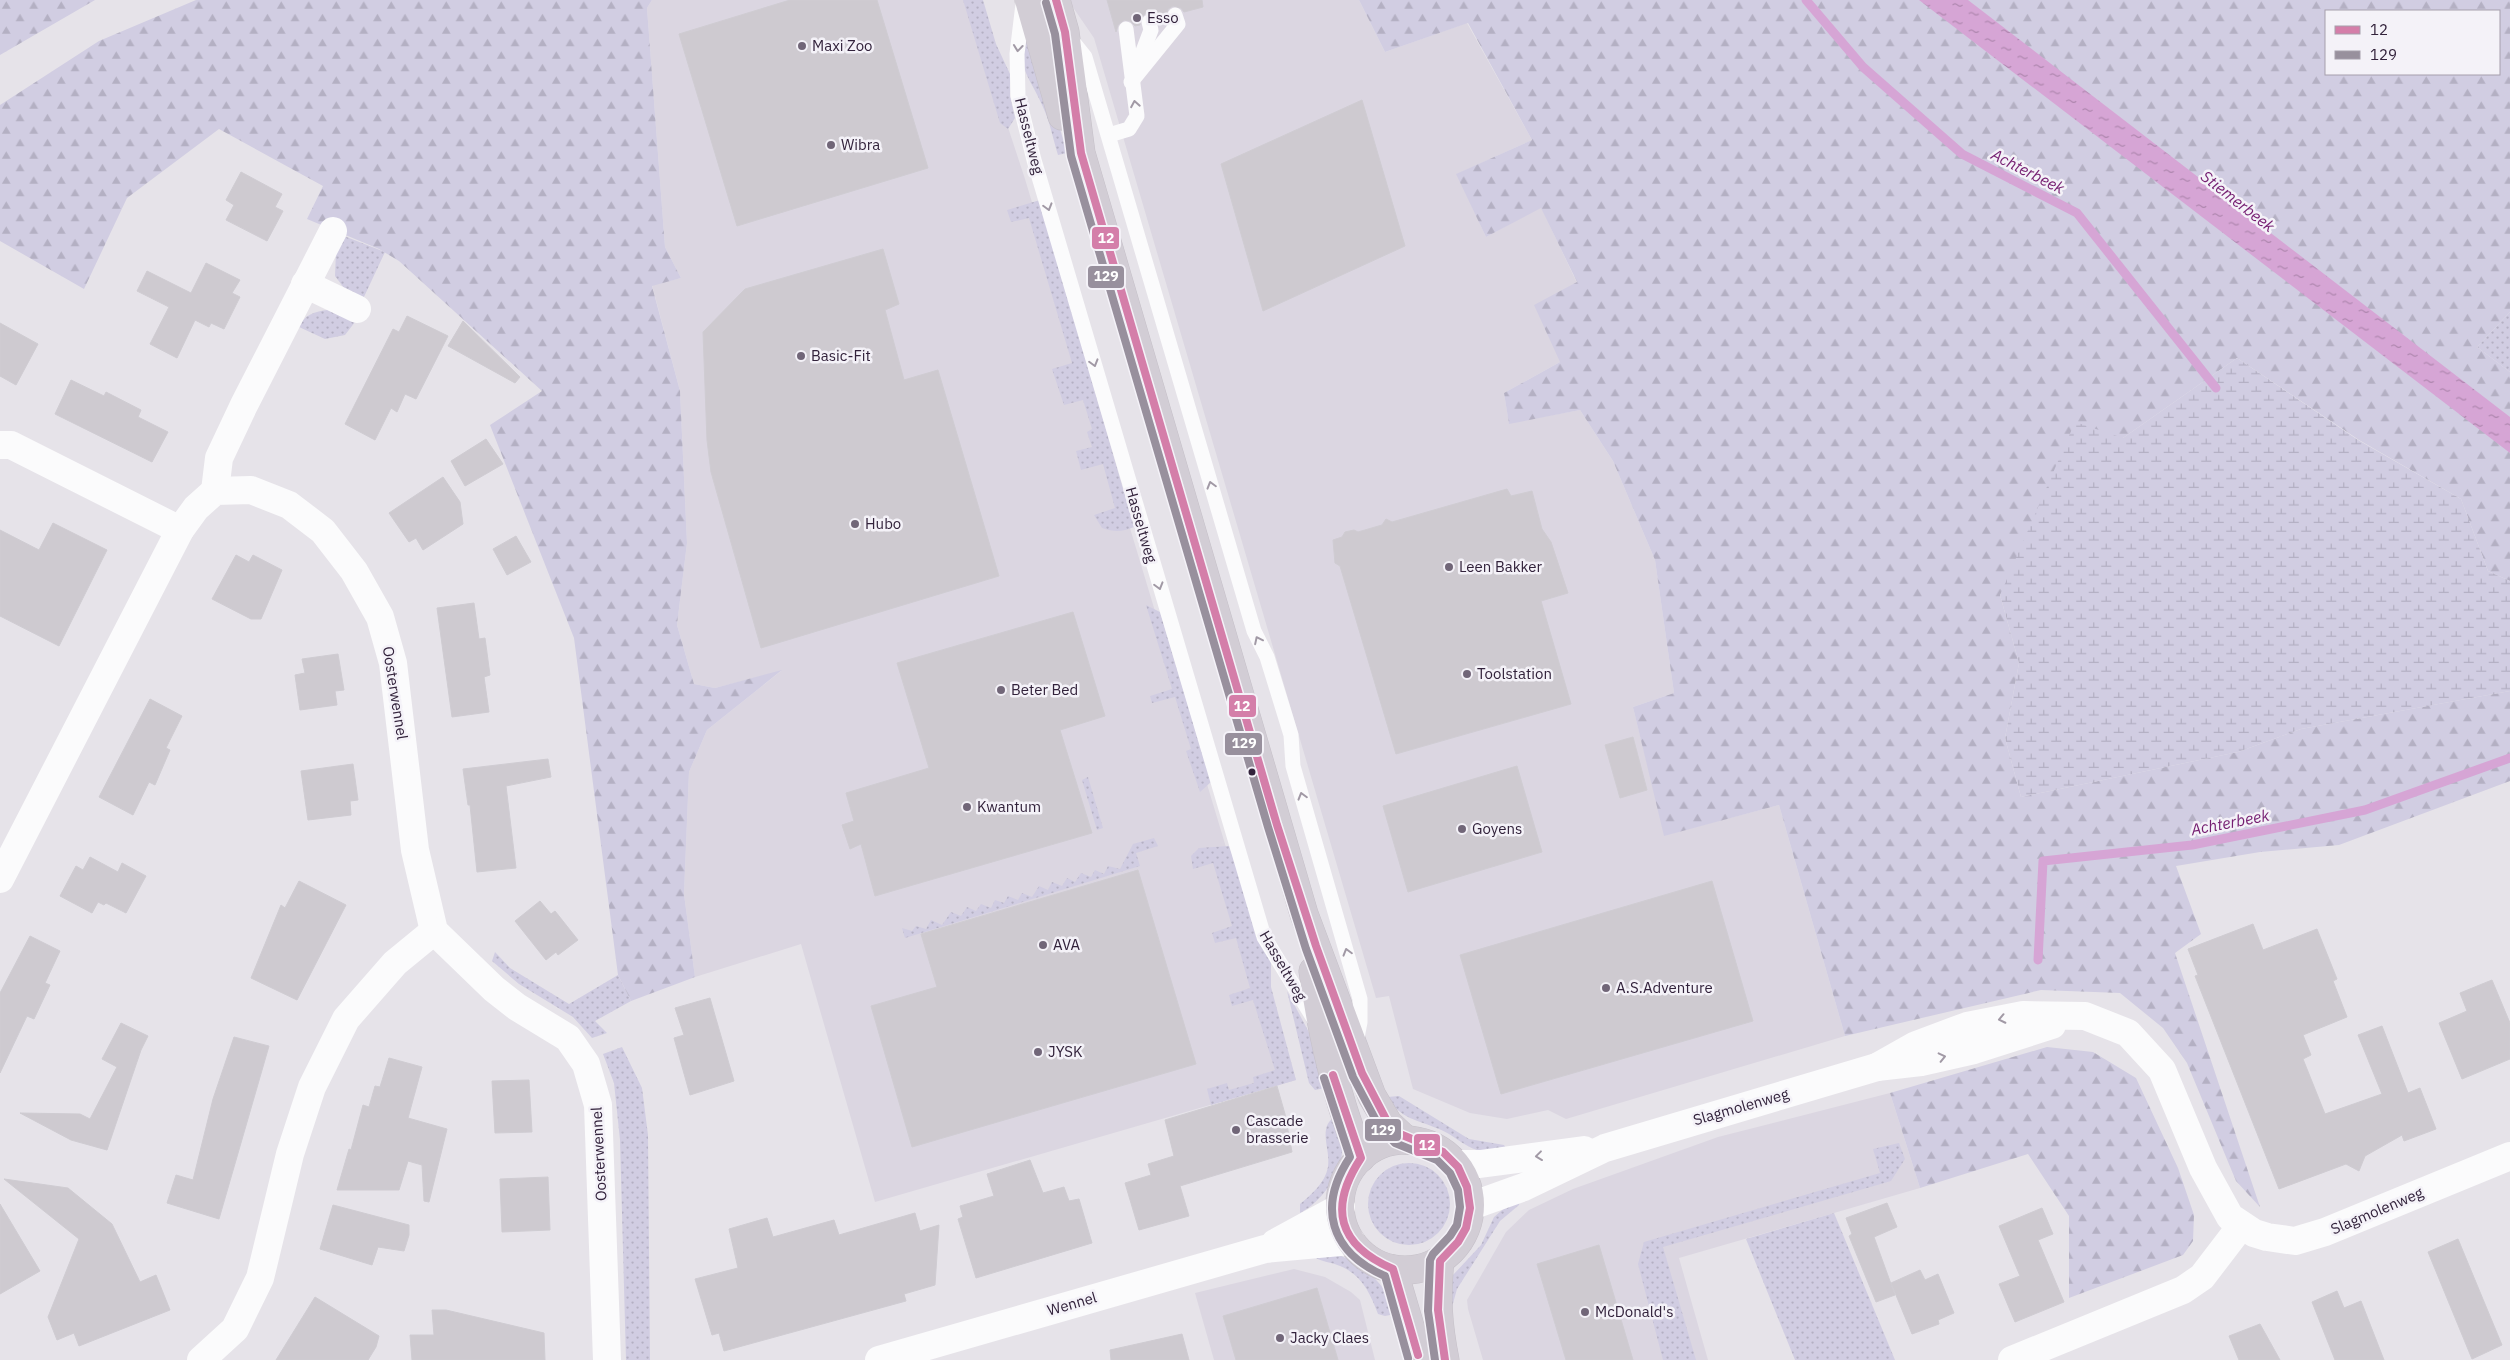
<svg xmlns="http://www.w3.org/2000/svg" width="2510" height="1360" font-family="'IBM Plex Sans',sans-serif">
<defs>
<pattern id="grass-dots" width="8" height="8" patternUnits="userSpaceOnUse" patternTransform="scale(1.25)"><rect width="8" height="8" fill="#d1cde2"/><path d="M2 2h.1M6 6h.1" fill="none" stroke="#b4b0c3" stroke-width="1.8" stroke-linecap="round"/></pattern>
<pattern id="forest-firs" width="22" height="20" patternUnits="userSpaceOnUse" patternTransform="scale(1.25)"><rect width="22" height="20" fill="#d1cde2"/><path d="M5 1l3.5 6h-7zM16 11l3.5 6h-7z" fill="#b4b0c3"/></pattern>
<pattern id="wetland-marsh" width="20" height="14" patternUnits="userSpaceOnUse" patternTransform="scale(1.25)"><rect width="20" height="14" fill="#d1cde2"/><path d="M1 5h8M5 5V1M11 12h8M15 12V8" fill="none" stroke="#b4b0c3"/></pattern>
<pattern id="water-ripples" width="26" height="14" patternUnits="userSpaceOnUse" patternTransform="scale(1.25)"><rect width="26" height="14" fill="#d6a5d5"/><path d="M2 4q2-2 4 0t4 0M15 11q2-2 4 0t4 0" fill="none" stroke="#ae86ae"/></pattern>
</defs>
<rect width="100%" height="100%" fill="#e6e3e9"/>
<g fill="#dbd6e1">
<polygon points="652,0 966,0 1025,179 1296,1080 875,1202 801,944 695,977 684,894 689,772 707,730 781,671 715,688 694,684 677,625 687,543 680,391 652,285 681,278 665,247 647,8"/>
<polygon points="1068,0 1359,0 1385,52 1467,23 1532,140 1457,174 1486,237 1541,207 1577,283 1560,362 1504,393 1509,423 1580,410 1613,461 1655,560 1674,693 1633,707 1665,835 1779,805 1845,1036 1566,1119 1548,1110 1507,1119 1470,1113 1413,1089 1389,996 1376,998 1094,38"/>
<polygon points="1890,1093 1920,1188 1679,1258 1708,1360 1483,1360 1468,1309 1467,1300 1506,1232 1529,1210 1573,1189 1718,1137"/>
<polygon points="1294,1269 1325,1277 1351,1292 1360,1300 1375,1360 1214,1360 1195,1293"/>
</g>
<g fill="url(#grass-dots)">
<polygon points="963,0 983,0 996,44 1010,74 1010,96 1015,118 1008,129 1000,123"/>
<path d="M1031 29 1067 153 1058 155C1053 139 1050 122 1043 107 1028 72 1014 69 1031 29Z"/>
<path d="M1040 200 1134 527C1122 532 1114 532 1102 528L1094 515 1115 508 1103 464 1081 470 1076 451 1092 447 1087 432 1092 429 1083 400 1064 405 1052 369 1072 363 1029 218 1011 222 1007 210Z"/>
<polygon points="344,236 385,252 363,299 344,288 335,276 336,252"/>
<path d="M328 310 355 322 345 335 325 339 299 327C304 315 315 311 328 310Z"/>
<polygon points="2510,312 2510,372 2477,347"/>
<polygon points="1146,605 1160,612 1211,782 1200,792 1186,751 1191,749 1175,697 1152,703 1150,696 1172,689"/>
<polygon points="1088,777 1103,828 1097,830 1082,780"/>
<polygon points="1154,838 1158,846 1136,853 1140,866 905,938 902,928 912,931 916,926 926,929 931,920 942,925 951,912 961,916 967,907 976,911 981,904 991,908 995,900 1004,903 1008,896 1018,900 1022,893 1032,897 1039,886 1048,890 1052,882 1062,886 1067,878 1075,882 1081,873 1091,877 1095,870 1104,874 1108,866 1120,869 1133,844"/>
<polygon points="1229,846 1271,963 1271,987 1296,1080 1211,1105 1207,1089 1227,1083 1229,1090 1254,1083 1253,1077 1275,1070 1253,1000 1232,1006 1229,995 1250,988 1236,938 1215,943 1212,933 1232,926 1213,863 1193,869 1191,856 1199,848"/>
<polygon points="495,952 510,968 569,1004 618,975 631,1001 595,1021 607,1033 592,1038 573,1017 519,984 492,961"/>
<polygon points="1287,991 1312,1038 1325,1088 1315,1090 1309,1083"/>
<polygon points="622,1047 642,1088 648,1135 650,1360 626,1360 620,1140 614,1083 603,1054"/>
<path d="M1399 1096 1469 1139 1504 1145 1508 1151C1497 1152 1487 1153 1477 1150 1464 1146 1452 1134 1439 1129 1418 1120 1400 1119 1387 1097Z"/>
<path d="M1335 1117C1338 1127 1342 1136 1342 1147 1344 1171 1321 1203 1300 1213V1204C1312 1194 1325 1183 1328 1167 1331 1149 1317 1127 1335 1117Z"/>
<polygon points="1899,1143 1905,1159 1891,1181 1663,1247 1696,1360 1663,1360 1638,1264 1644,1242 1880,1173 1873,1149"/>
<circle cx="1409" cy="1204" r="41"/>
<polygon points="1520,1199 1519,1205 1500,1221 1457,1289 1452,1307 1447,1289 1453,1275 1481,1245 1494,1217 1508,1205"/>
<polygon points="1834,1213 1895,1360 1795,1360 1746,1239"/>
<path d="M1331 1252C1360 1262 1388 1283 1395 1314L1385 1316 1378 1314C1370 1293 1362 1275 1340 1266 1331 1262 1322 1262 1314 1257Z"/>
</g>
<g fill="url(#forest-firs)" fill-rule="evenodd">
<polygon points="0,0 95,0 0,55"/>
<polygon points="196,0 652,0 647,8 665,247 681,278 652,286 680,391 687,543 677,625 694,684 715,688 782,670 707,730 689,772 684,894 695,977 631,1001 618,975 574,638 490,425 542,391 399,261 379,249 307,219 323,186 219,129 127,198 84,289 0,241 0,105 99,41"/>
<path d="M1359 0H2510V312L2477 347 2510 372V581L2488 571 2461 499 2359 440 2237 358 2123 438 2000 595 2019 663 2005 738 2021 797 2238 752 2301 729 2510 691V781L2339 845 2260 852 2176 866 2201 934 2175 953 2260 1207 2236 1181 2187 1063 2163 1028 2120 993 2041 990 1845 1036 1779 805 1664 836 1633 707 1674 693 1655 560 1613 461 1580 410 1509 424 1504 393 1560 362 1534 305 1577 282 1541 208 1486 237 1456 174 1532 140 1468 23 1385 52ZM2326 11H2499V74H2326Z"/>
<polygon points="2047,1047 2093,1052 2136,1078 2178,1168 2194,1215 2193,1241 2183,1255 2069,1298 2069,1216 2028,1154 1920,1188 1890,1093"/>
</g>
<polygon fill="url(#wetland-marsh)" points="2237,358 2358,440 2461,499 2488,571 2510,581 2510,691 2301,729 2238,752 2021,797 2005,738 2019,663 2000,595 2075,422 2123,438"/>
<polygon fill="url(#water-ripples)" points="1919,0 1968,0 2510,417 2510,453"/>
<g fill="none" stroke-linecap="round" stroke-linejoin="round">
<g stroke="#d6a5d5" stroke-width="9">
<polyline points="1806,0 1863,67 1962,154 2077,213 2216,388"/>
<polyline points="2038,960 2043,861 2192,845 2365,810 2510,758"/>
</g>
</g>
<g fill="#cecad0" stroke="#cfccd2">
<polygon points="790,0 877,0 928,168 737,226 679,34"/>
<polygon points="1107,0 1202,0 1203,7 1184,12 1181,8 1173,6 1168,9 1166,17 1158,20 1152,13 1146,13 1140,19 1140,25 1135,26 1130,21 1124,20 1118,25 1116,32"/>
<polygon points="1362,100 1405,246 1263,311 1221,164"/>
<polygon points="241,172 282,194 275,207 283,211 267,241 226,220 234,205 226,200"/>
<polygon points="883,249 899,304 885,310 904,380 938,370 999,576 761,648 711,472 707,440 703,332 745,289"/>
<polygon points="206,263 240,280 232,293 240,297 224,329 211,323 209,327 195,320 177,358 150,344 169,307 137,291 147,271 191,293"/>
<polygon points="407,316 448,336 416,399 405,394 397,412 391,408 375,440 345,424 393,329 399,332"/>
<polygon points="463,321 520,377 515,383 448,346"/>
<polygon points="0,323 38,344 16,385 0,376"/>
<polygon points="71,380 104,396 106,392 141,410 138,417 168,432 152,462 55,414"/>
<polygon points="486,439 503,464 465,486 451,461"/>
<polygon points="443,477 460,502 463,524 423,550 416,538 409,542 389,513"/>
<polygon points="1507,489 1511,496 1532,491 1542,529 1551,542 1568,593 1541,601 1571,704 1396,754 1340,566 1335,563 1333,540 1342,537 1345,532 1354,530 1358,532 1382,525 1386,519 1392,522"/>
<polygon points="53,523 107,550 59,646 0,616 0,530 39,550"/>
<polygon points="516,536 531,562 507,575 493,549"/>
<polygon points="236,555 249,562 253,555 282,570 261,619 251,619 212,599"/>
<polygon points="474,603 479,639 485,638 490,675 484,677 489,712 452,717 437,608"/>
<polygon points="1073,612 1105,716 1060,730 1092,833 875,896 861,844 850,849 842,825 854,821 846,793 929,768 897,663"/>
<polygon points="338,654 344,690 335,691 337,705 300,710 295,675 305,673 302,659"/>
<polygon points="150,699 182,716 166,748 170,750 155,785 149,782 133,815 99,797"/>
<polygon points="1633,737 1647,790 1620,798 1605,745"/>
<polygon points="548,759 551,777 506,786 516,868 477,872 470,805 468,805 463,769"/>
<polygon points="353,764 358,800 350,801 351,815 308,820 301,771"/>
<polygon points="1517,766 1542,852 1408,892 1383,806"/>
<polygon points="90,857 118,872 122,863 146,876 126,913 106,903 104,905 98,902 92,913 60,896 76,866 83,870"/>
<polygon points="1138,870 1196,1064 912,1147 871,1006 937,987 921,934"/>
<polygon points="299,881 346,905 297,1000 251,978 281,905 285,908"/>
<polygon points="1712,881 1753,1021 1501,1094 1460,955"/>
<polygon points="540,901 551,914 555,911 578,940 558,955 556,952 546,960 515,921"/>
<polygon points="2253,924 2263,950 2317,929 2337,979 2333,981 2347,1017 2303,1035 2311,1055 2303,1059 2325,1114 2382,1094 2358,1035 2382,1026 2408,1093 2420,1088 2436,1129 2404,1141 2402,1135 2365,1156 2359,1171 2346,1164 2279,1189 2195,976 2198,975 2188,949"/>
<polygon points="30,936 60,951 45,983 50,985 34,1019 27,1016 0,1073 0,993"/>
<polygon points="2492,980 2510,1023 2510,1059 2462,1079 2439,1023 2467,1011 2460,993"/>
<polygon points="710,998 734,1081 690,1095 674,1038 684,1035 675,1008"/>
<polygon points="121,1023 148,1036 141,1050 107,1150 71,1140 20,1113 80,1114 90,1119 117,1067 102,1059"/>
<polygon points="234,1037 269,1046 219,1219 167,1203 176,1175 193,1180 213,1099"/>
<polygon points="389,1058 422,1067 408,1118 447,1129 429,1202 424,1201 422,1165 408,1161 399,1190 337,1190 349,1149 351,1150 363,1105 369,1107 375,1086 380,1087"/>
<polygon points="529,1080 532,1132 495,1133 492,1081"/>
<polygon points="1277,1086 1285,1114 1292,1152 1180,1186 1189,1216 1139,1230 1125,1183 1151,1175 1148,1164 1174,1156 1165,1120"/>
<polygon points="1030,1160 1043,1193 1064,1187 1069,1201 1079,1199 1092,1243 976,1278 958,1219 963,1217 960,1206 994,1196 987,1174"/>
<polygon points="548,1177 550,1230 502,1232 500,1179"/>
<polygon points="4,1179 68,1188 112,1224 140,1282 156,1275 170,1310 79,1346 74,1333 57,1340 48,1317 79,1239"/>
<polygon points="1887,1203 1897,1227 1874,1237 1895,1295 1876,1302 1849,1236 1852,1234 1846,1218"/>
<polygon points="0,1204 40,1271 0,1294"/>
<polygon points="333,1205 409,1225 409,1235 404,1251 378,1247 372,1265 320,1249"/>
<polygon points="2042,1208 2053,1234 2038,1240 2064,1302 2015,1322 1999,1284 2020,1276 1999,1226"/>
<polygon points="915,1213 920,1231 939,1225 935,1285 904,1294 906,1301 724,1351 719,1333 712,1335 695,1279 738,1268 729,1229 767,1218 773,1237 834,1220 839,1235"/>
<polygon points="2458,1239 2502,1345 2472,1359 2428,1252"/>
<polygon points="1599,1245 1633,1360 1566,1360 1537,1264"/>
<polygon points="1920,1270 1925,1280 1938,1274 1954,1313 1938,1320 1939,1324 1912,1334 1891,1283"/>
<polygon points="1317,1288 1338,1360 1236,1360 1223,1316"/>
<polygon points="2337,1291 2344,1308 2361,1301 2384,1360 2335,1360 2312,1302"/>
<polygon points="315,1297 379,1336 376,1347 368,1360 276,1360"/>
<polygon points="432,1310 446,1310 544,1333 545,1360 412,1360 410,1335 434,1335"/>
<polygon points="2260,1324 2280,1360 2239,1360 2229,1336"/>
<polygon points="1182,1334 1189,1360 1111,1360 1110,1350"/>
</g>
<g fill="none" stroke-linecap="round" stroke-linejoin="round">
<g stroke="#c5c0c8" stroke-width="29">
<g id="primary">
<polyline points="1029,0 1062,116"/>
<polyline points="1056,0 1065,32 1081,153 1304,914 1372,1096 1388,1123 1406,1140"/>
<path d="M1313 971C1322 1035 1336 1098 1361 1158"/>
<circle cx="1405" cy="1205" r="65"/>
<path d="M1440 1261C1436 1296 1438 1325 1445 1360"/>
<polyline points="1393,1269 1420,1360"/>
</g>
</g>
<g stroke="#fbfbfc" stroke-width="15">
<polyline points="1023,4 1017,54 1018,96 1034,160 1264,937 1314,1019"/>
<polyline points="1069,37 1085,57 1254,631 1267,657 1291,735 1293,766 1360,999 1360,1022 1356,1043"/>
<polyline points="1137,67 1151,30 1149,22"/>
<polyline points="1131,82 1178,24 1175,15"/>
<polyline points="1109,135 1129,129 1137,116 1126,29"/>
</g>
<g stroke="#fbfbfc" stroke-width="28">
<polyline points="305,284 357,309"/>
<polyline points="0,445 11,445 180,530"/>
<polyline points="215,491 219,458 244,405 333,231"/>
<polyline points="0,879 180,530 196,508 215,491 251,490 289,505 323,531 354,571 380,617 393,663 415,850 434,931 494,989 517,1007 568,1038 586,1064 598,1105 607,1360"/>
<polyline points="1877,1067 1916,1045 1967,1026 2023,1015 2085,1016 2128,1033 2162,1070 2203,1168 2230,1217 2254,1233 2267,1237 2295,1241 2325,1232 2510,1156"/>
<polyline points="1456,1164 1480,1164 1584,1150"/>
<polyline points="1471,1206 1524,1187 1605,1148 1877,1067 1921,1062 1974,1050 2052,1025"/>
<polyline points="1275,1243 1341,1207"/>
<polyline points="201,1360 235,1329 260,1278 290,1154 312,1087 346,1019 395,963 434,931"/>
<polyline points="879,1360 1265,1249 1351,1241"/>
<polyline points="2012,1360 2183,1290 2202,1277 2241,1226"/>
</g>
<use href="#primary" stroke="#d2cdd5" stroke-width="28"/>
<g stroke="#f4f2f8" stroke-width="11">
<g id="bus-1">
<polyline points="1056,0 1065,32 1081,153 1277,825 1316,946 1362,1073 1387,1121 1400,1134 1443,1152 1458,1167 1467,1187 1470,1208 1466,1228 1458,1242 1440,1261 1438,1310 1445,1360"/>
<path d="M1333 1075 1361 1158C1328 1208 1338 1245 1393 1269L1418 1355"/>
</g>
</g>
<g stroke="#f4f2f8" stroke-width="11">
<g id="bus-2">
<polyline points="1046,3 1055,34 1071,156 1268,827 1306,949 1353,1077 1379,1126 1395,1143 1437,1160 1450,1173 1458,1190 1460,1207 1457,1225 1450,1236 1433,1254 1430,1260 1428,1311 1435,1360"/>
<path d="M1324 1078 1350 1157C1317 1207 1330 1252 1385 1276L1408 1358"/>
</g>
</g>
<use href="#bus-1" stroke="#d47ea9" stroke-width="8"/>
<use href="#bus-2" stroke="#98909d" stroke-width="8"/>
</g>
<defs><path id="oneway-chevron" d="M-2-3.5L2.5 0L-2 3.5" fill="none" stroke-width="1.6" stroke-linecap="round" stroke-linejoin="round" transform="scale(1.25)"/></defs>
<g stroke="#a199a5">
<use href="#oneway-chevron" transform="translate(1018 48) rotate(96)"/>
<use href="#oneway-chevron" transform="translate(1135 104) rotate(-100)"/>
<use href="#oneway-chevron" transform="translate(1048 207) rotate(74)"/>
<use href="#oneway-chevron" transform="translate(1094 363) rotate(74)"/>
<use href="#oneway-chevron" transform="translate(1211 485) rotate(-106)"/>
<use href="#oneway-chevron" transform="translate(1159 586) rotate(74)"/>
<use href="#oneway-chevron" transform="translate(1258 640) rotate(-116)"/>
<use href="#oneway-chevron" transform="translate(1302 796) rotate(-106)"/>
<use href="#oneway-chevron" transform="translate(1347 952) rotate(-106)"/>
<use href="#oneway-chevron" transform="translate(2002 1019) rotate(168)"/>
<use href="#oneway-chevron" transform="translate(1942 1057) rotate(-13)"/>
<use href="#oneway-chevron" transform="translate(1539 1156) rotate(173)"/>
</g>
<g fill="#716678" stroke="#f4f2f8" stroke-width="2">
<circle cx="1137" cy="18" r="5"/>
<circle cx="802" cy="46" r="5"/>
<circle cx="831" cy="145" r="5"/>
<circle cx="801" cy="356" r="5"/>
<circle cx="855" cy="524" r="5"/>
<circle cx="1449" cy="567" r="5"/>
<circle cx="1467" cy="674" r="5"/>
<circle cx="1001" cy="690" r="5"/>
<circle cx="967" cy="807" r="5"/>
<circle cx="1462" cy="829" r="5"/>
<circle cx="1043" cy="945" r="5"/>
<circle cx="1606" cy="988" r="5"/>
<circle cx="1038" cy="1052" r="5"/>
<circle cx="1236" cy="1130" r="5"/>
<circle cx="1585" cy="1312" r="5"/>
<circle cx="1280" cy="1338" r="5"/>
</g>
<circle fill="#32223b" stroke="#f4f2f8" stroke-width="2" cx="1252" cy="772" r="4.5"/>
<g text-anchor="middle" stroke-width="5" stroke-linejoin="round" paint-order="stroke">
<g font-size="15" fill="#32223b" stroke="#f4f2f8" text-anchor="start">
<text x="1147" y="23">Esso</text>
<text x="812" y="51">Maxi Zoo</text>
<text x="841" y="150">Wibra</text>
<text x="811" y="361">Basic-Fit</text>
<text x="865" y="529">Hubo</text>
<text x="1459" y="572">Leen Bakker</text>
<text x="1477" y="679">Toolstation</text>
<text x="1011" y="695">Beter Bed</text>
<text x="977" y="812">Kwantum</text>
<text x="1472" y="834">Goyens</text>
<text x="1053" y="950">AVA</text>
<text x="1616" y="993">A.S.Adventure</text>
<text x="1048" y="1057">JYSK</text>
<text x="1246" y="1126">Cascade<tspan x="1246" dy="17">brasserie</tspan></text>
<text x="1595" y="1317">McDonald's</text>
<text x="1290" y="1343">Jacky Claes</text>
</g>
<g font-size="15" fill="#32223b" stroke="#f4f2f8">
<text transform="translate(1029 136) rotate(76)" y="5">Hasseltweg</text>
<text transform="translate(1141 525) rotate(74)" y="5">Hasseltweg</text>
<text transform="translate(395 693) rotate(81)" y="5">Oosterwennel</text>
<text transform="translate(1283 966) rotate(60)" y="5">Hasseltweg</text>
<text transform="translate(1741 1107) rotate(-16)" y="5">Slagmolenweg</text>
<text transform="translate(599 1154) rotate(-93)" y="5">Oosterwennel</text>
<text transform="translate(2377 1211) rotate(-23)" y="5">Slagmolenweg</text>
<text transform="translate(1072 1304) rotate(-16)" y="5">Wennel</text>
</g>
<g font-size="16" font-style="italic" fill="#751e71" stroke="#f4f2f8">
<text transform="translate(2028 171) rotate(27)" y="6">Achterbeek</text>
<text transform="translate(2238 201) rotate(38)" y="6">Stiemerbeek</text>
<text transform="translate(2230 822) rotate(-11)" y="6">Achterbeek</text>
</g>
</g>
<g stroke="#f4f2f8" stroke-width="2">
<rect x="1091" y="226" width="29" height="24" rx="5" fill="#d47ea9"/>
<rect x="1087" y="265" width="38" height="24" rx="5" fill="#98909d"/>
<rect x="1228" y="694" width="29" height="24" rx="5" fill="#d47ea9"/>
<rect x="1224" y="732" width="39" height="24" rx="5" fill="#98909d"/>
<rect x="1364" y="1118" width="38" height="24" rx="5" fill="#98909d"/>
<rect x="1413" y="1133" width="28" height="24" rx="5" fill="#d47ea9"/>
</g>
<g font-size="14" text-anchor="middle" font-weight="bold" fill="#fff">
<text x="1106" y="243">12</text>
<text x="1106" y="281">129</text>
<text x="1242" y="711">12</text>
<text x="1244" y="748">129</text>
<text x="1383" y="1135">129</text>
<text x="1427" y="1150">12</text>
</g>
<rect x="2325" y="10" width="175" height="65" fill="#f4f2f8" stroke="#a69fac"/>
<rect x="2335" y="26" width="25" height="8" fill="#d47ea9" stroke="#a69fac"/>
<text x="2370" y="35" font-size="15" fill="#32223b">12</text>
<rect x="2335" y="51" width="25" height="8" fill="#98909d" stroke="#a69fac"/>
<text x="2370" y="60" font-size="15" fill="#32223b">129</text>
</svg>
